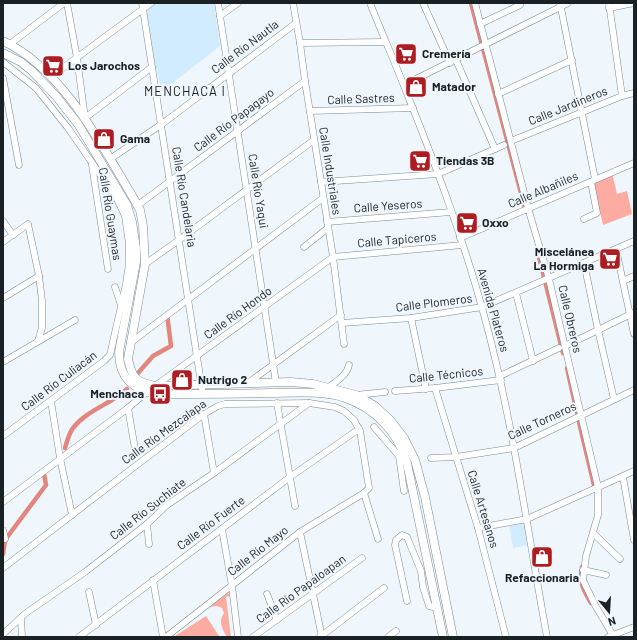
<svg xmlns="http://www.w3.org/2000/svg" width="637" height="640" font-family="Barlow,sans-serif">
<rect width="100%" height="100%" fill="#eff6fc"/>
<g fill="#d2ecff">
<polygon points="155,3 214,3 220,46 162,91 154,61 146,9"/>
<polygon points="525,522 529,545 513,548 509,524"/>
</g>
<g fill="#feaba2">
<polygon points="612,173 617,194 627,191 632,214 603,225 593,181"/>
<path d="M228 593 230 596 226 597 231 637H227C222 629 218 621 224 613L222 608 217 606 209 607Z"/>
<polygon points="206,616 219,636 176,637 175,636"/>
</g>
<g fill="none" stroke-linecap="round" stroke-linejoin="round">
<g stroke="#e3877e" stroke-width="4.5">
<polyline points="471,3 526,212"/>
<polyline points="538,253 563,353"/>
<polyline points="567,368 577,413"/>
<polyline points="138,373 153,356 171,346 167,314"/>
<polyline points="579,422 594,485"/>
<path d="M65 448C67 442 69 433 73 428 87 410 111 404 127 389"/>
<polyline points="3,554 5,540 46,485 44,474"/>
<path d="M582 567C579 583 583 589 591 603"/>
</g>
<g stroke="#798b97" stroke-width="7">
<g id="minor">
<polyline points="67,3 77,58 85,118 152,67"/>
<polyline points="142,3 202,389"/>
<polyline points="218,3 276,383"/>
<polyline points="293,3 300,43 305,81 333,257 344,344"/>
<path d="M370 3C381 31 393 58 404 86 434 161 463 237 484 315 513 420 527 529 547 637"/>
<polyline points="423,3 450,63"/>
<polyline points="475,3 528,208 549,279 598,487 598,515 586,556 583,580 595,605 614,637"/>
<polyline points="560,3 595,179"/>
<polyline points="609,3 622,96"/>
<polyline points="609,8 634,3"/>
<polyline points="220,16 238,3"/>
<polyline points="480,24 520,5"/>
<polyline points="300,43 385,42"/>
<polyline points="10,44 64,3"/>
<polyline points="456,60 495,149"/>
<polyline points="3,62 36,88 68,128 117,199 125,216 129,244 129,264 126,284 110,355 104,361 3,436"/>
<polyline points="60,70 151,3"/>
<polyline points="3,78 19,165"/>
<polyline points="404,85 568,3"/>
<polyline points="498,94 572,60"/>
<polyline points="310,111 413,108"/>
<polyline points="511,141 622,96 634,93"/>
<polyline points="110,159 162,124 296,23"/>
<polyline points="92,165 108,269"/>
<polyline points="321,182 438,174 504,145"/>
<polyline points="138,205 305,81"/>
<polyline points="584,219 597,213 591,182"/>
<polyline points="3,221 13,235"/>
<polyline points="327,222 451,212"/>
<polyline points="460,238 634,163"/>
<polyline points="3,242 28,224 39,276 42,301 42,328 38,341"/>
<polyline points="304,247 328,228"/>
<polyline points="616,249 634,334"/>
<polyline points="333,257 462,245"/>
<polyline points="584,263 598,330 614,399"/>
<polyline points="145,264 179,240 314,140"/>
<polyline points="623,281 634,276"/>
<polyline points="115,287 121,305"/>
<polyline points="516,293 533,361"/>
<polyline points="3,298 39,276"/>
<polyline points="411,318 426,389"/>
<polyline points="342,323 411,318 482,307 634,241"/>
<polyline points="130,343 323,198"/>
<polyline points="565,346 633,313"/>
<polyline points="3,362 75,320"/>
<polyline points="500,376 559,348"/>
<polyline points="248,383 341,315"/>
<polyline points="155,386 333,257"/>
<path d="M329 387C337 381 347 375 349 365"/>
<polyline points="435,388 478,528 506,637"/>
<polyline points="395,391 435,388 501,380"/>
<polyline points="356,395 385,392"/>
<polyline points="51,401 60,458 72,515"/>
<polyline points="277,403 295,506"/>
<polyline points="128,408 135,449"/>
<polyline points="204,414 214,473"/>
<polyline points="374,427 399,456 404,453"/>
<polyline points="399,456 404,491"/>
<polyline points="431,458 456,457 514,448 634,390"/>
<polyline points="623,477 634,540"/>
<polyline points="364,493 378,539"/>
<polyline points="3,502 128,408 147,392"/>
<polyline points="147,524 149,544"/>
<polyline points="478,528 527,519 634,471"/>
<polyline points="222,529 232,586 238,637"/>
<polyline points="3,530 5,539"/>
<polyline points="300,532 322,637"/>
<polyline points="593,533 620,559"/>
<polyline points="3,568 138,464 204,414 218,406 225,404 309,403 335,407 344,411 354,420 360,431 369,488 364,493 300,532 166,637"/>
<polyline points="583,570 606,575"/>
<polyline points="153,580 163,637"/>
<polyline points="89,592 96,625"/>
<polyline points="267,594 277,620"/>
<polyline points="407,601 395,545 396,540 402,535 407,537 421,571 423,587 429,606 437,608"/>
<polyline points="21,619 22,637"/>
<polyline points="3,634 26,613 85,572 147,524 167,505 214,473 309,403"/>
<polyline points="79,637 290,477 359,429"/>
<polyline points="253,637 362,558"/>
<polyline points="320,637 384,588"/>
<polyline points="388,637 396,631"/>
<polyline points="608,637 634,627"/>
</g>
</g>
<g stroke="#798b97" stroke-width="9">
<g id="major">
<path d="M3 41C63 69 101 144 134 199L140 210 143 226 145 264 128 359C132 378 136 382 155 386L291 382 313 384 356 395 375 406 390 420 404 438 415 460 425 497 453 637"/>
<path d="M3 53 21 62 32 71 56 96 78 124 127 205 132 222 136 248V262L119 352C119 379 134 391 160 394 196 394 233 394 269 393 291 393 325 390 345 398 375 408 398 432 407 463L443 637"/>
</g>
</g>
<use href="#minor" stroke="#fff" stroke-width="6"/>
<use href="#major" stroke="#fff" stroke-width="8"/>
</g>
<defs>
<g id="supermarket-square" transform="scale(1.15)"><rect x="-9" y="-9" width="18" height="18" rx="4" fill="#ae1c21" stroke="#eff6fc"/><path d="M-6-5.5h2.5l.6 2H6L4.5 2H-2.5L-4.4-4H-6ZM-1.5 3.2a1.3 1.3 0 1 0 .1 0ZM3 3.2a1.3 1.3 0 1 0 .1 0Z" fill="#fff"/></g>
<g id="shop-square" transform="scale(1.15)"><rect x="-9" y="-9" width="18" height="18" rx="4" fill="#ae1c21" stroke="#eff6fc"/><path d="M-5-2.5h2.3a2.7 3.5 0 0 1 5.4 0H5L5.5 6h-11ZM-1.5-2.5h3a1.5 2.3 0 0 0-3 0Z" fill="#fff"/></g>
<g id="bus-square" transform="scale(1.15)"><rect x="-9" y="-9" width="18" height="18" rx="4" fill="#ae1c21" stroke="#eff6fc"/><path d="M-5-6H5V4H4V6H2V4H-2V6H-4V4H-5ZM-3.5-4V0h7V-4ZM-3.5 1.2v1.5H-2V1.2ZM2 1.2v1.5H3.5V1.2Z" fill="#fff"/></g>
</defs>
<g fill-rule="evenodd">
<use href="#supermarket-square" x="406" y="54"/>
<use href="#supermarket-square" x="53" y="66"/>
<use href="#shop-square" x="416" y="87"/>
<use href="#shop-square" x="104" y="139"/>
<use href="#supermarket-square" x="420" y="161"/>
<use href="#supermarket-square" x="467" y="223"/>
<use href="#supermarket-square" x="610" y="259"/>
<use href="#shop-square" x="182" y="380"/>
<use href="#bus-square" x="160" y="394"/>
<use href="#shop-square" x="542" y="557"/>
</g>
<g text-anchor="middle" stroke-width="4" stroke-linejoin="round" paint-order="stroke">
<g font-size="12" fill="#1a2125" stroke="#eff6fc">
<text transform="translate(245 47) rotate(-37)" y="4">Calle Río Nautla</text>
<text transform="translate(361 99) rotate(-2)" y="4">Calle Sastres</text>
<text transform="translate(568 106) rotate(-22)" y="4">Calle Jardineros</text>
<text transform="translate(234 120) rotate(-37)" y="4">Calle Río Papagayo</text>
<text transform="translate(330 171) rotate(81)" y="4">Calle Industriales</text>
<text transform="translate(543 190) rotate(-23)" y="4">Calle Albañiles</text>
<text transform="translate(258 191) rotate(81)" y="4">Calle Río Yaqui</text>
<text transform="translate(184 197) rotate(81)" y="4">Calle Río Candelaria</text>
<text transform="translate(388 206) rotate(-4)" y="4">Calle Yeseros</text>
<text transform="translate(110 214) rotate(81)" y="4">Calle Río Guaymas</text>
<text transform="translate(397 240) rotate(-5)" y="4">Calle Tapiceros</text>
<text transform="translate(434 303) rotate(-7)" y="4">Calle Plomeros</text>
<text transform="translate(493 310) rotate(74)" y="4">Avenida Plateros</text>
<text transform="translate(238 313) rotate(-36)" y="4">Calle Río Hondo</text>
<text transform="translate(570 319) rotate(77)" y="4">Calle Obreros</text>
<text transform="translate(446 375) rotate(-6)" y="4">Calle Técnicos</text>
<text transform="translate(59 381) rotate(-37)" y="4">Calle Río Culiacán</text>
<text transform="translate(542 421) rotate(-25)" y="4">Calle Torneros</text>
<text transform="translate(164 432) rotate(-36)" y="4">Calle Río Mezcalapa</text>
<text transform="translate(148 509) rotate(-38)" y="4">Calle Río Suchiate</text>
<text transform="translate(483 509) rotate(73)" y="4">Calle Artesanos</text>
<text transform="translate(211 523) rotate(-37)" y="4">Calle Río Fuerte</text>
<text transform="translate(258 551) rotate(-38)" y="4">Calle Río Mayo</text>
<text transform="translate(301 589) rotate(-36)" y="4">Calle Río Papaloapan</text>
</g>
<g font-size="12" font-weight="bold" fill="#1a2125" stroke="#eff6fc" text-anchor="start">
<text x="422" y="58">Cremería</text>
<text x="68" y="70">Los Jarochos</text>
<text x="432" y="91">Matador</text>
<text x="120" y="143">Gama</text>
<text x="436" y="165">Tiendas 3B</text>
<text x="482" y="227">Oxxo</text>
<text x="594" y="256" text-anchor="end">Miscelánea<tspan x="594" dy="14">La Hormiga</tspan></text>
<text x="198" y="384">Nutrigo 2</text>
<text x="144" y="398" text-anchor="end">Menchaca</text>
<text x="542" y="582" text-anchor="middle">Refaccionaria</text>
</g>
<g font-size="13" letter-spacing="1" fill="#1a2125" stroke="#eff6fc">
<text x="185" y="96">MENCHACA I</text>
</g>
</g>
<rect width="637" height="640" fill="none" stroke="#1a2125" stroke-width="8"/>
<g transform="translate(609 612) rotate(162)" stroke="#eff6fc" stroke-width="3" paint-order="stroke">
<path d="M0-3L7 15L0 10L-7 15Z" fill="#1a2125"/>
<text y="-6" font-size="11" font-weight="bold" text-anchor="middle" fill="#1a2125">N</text>
</g>
</svg>
